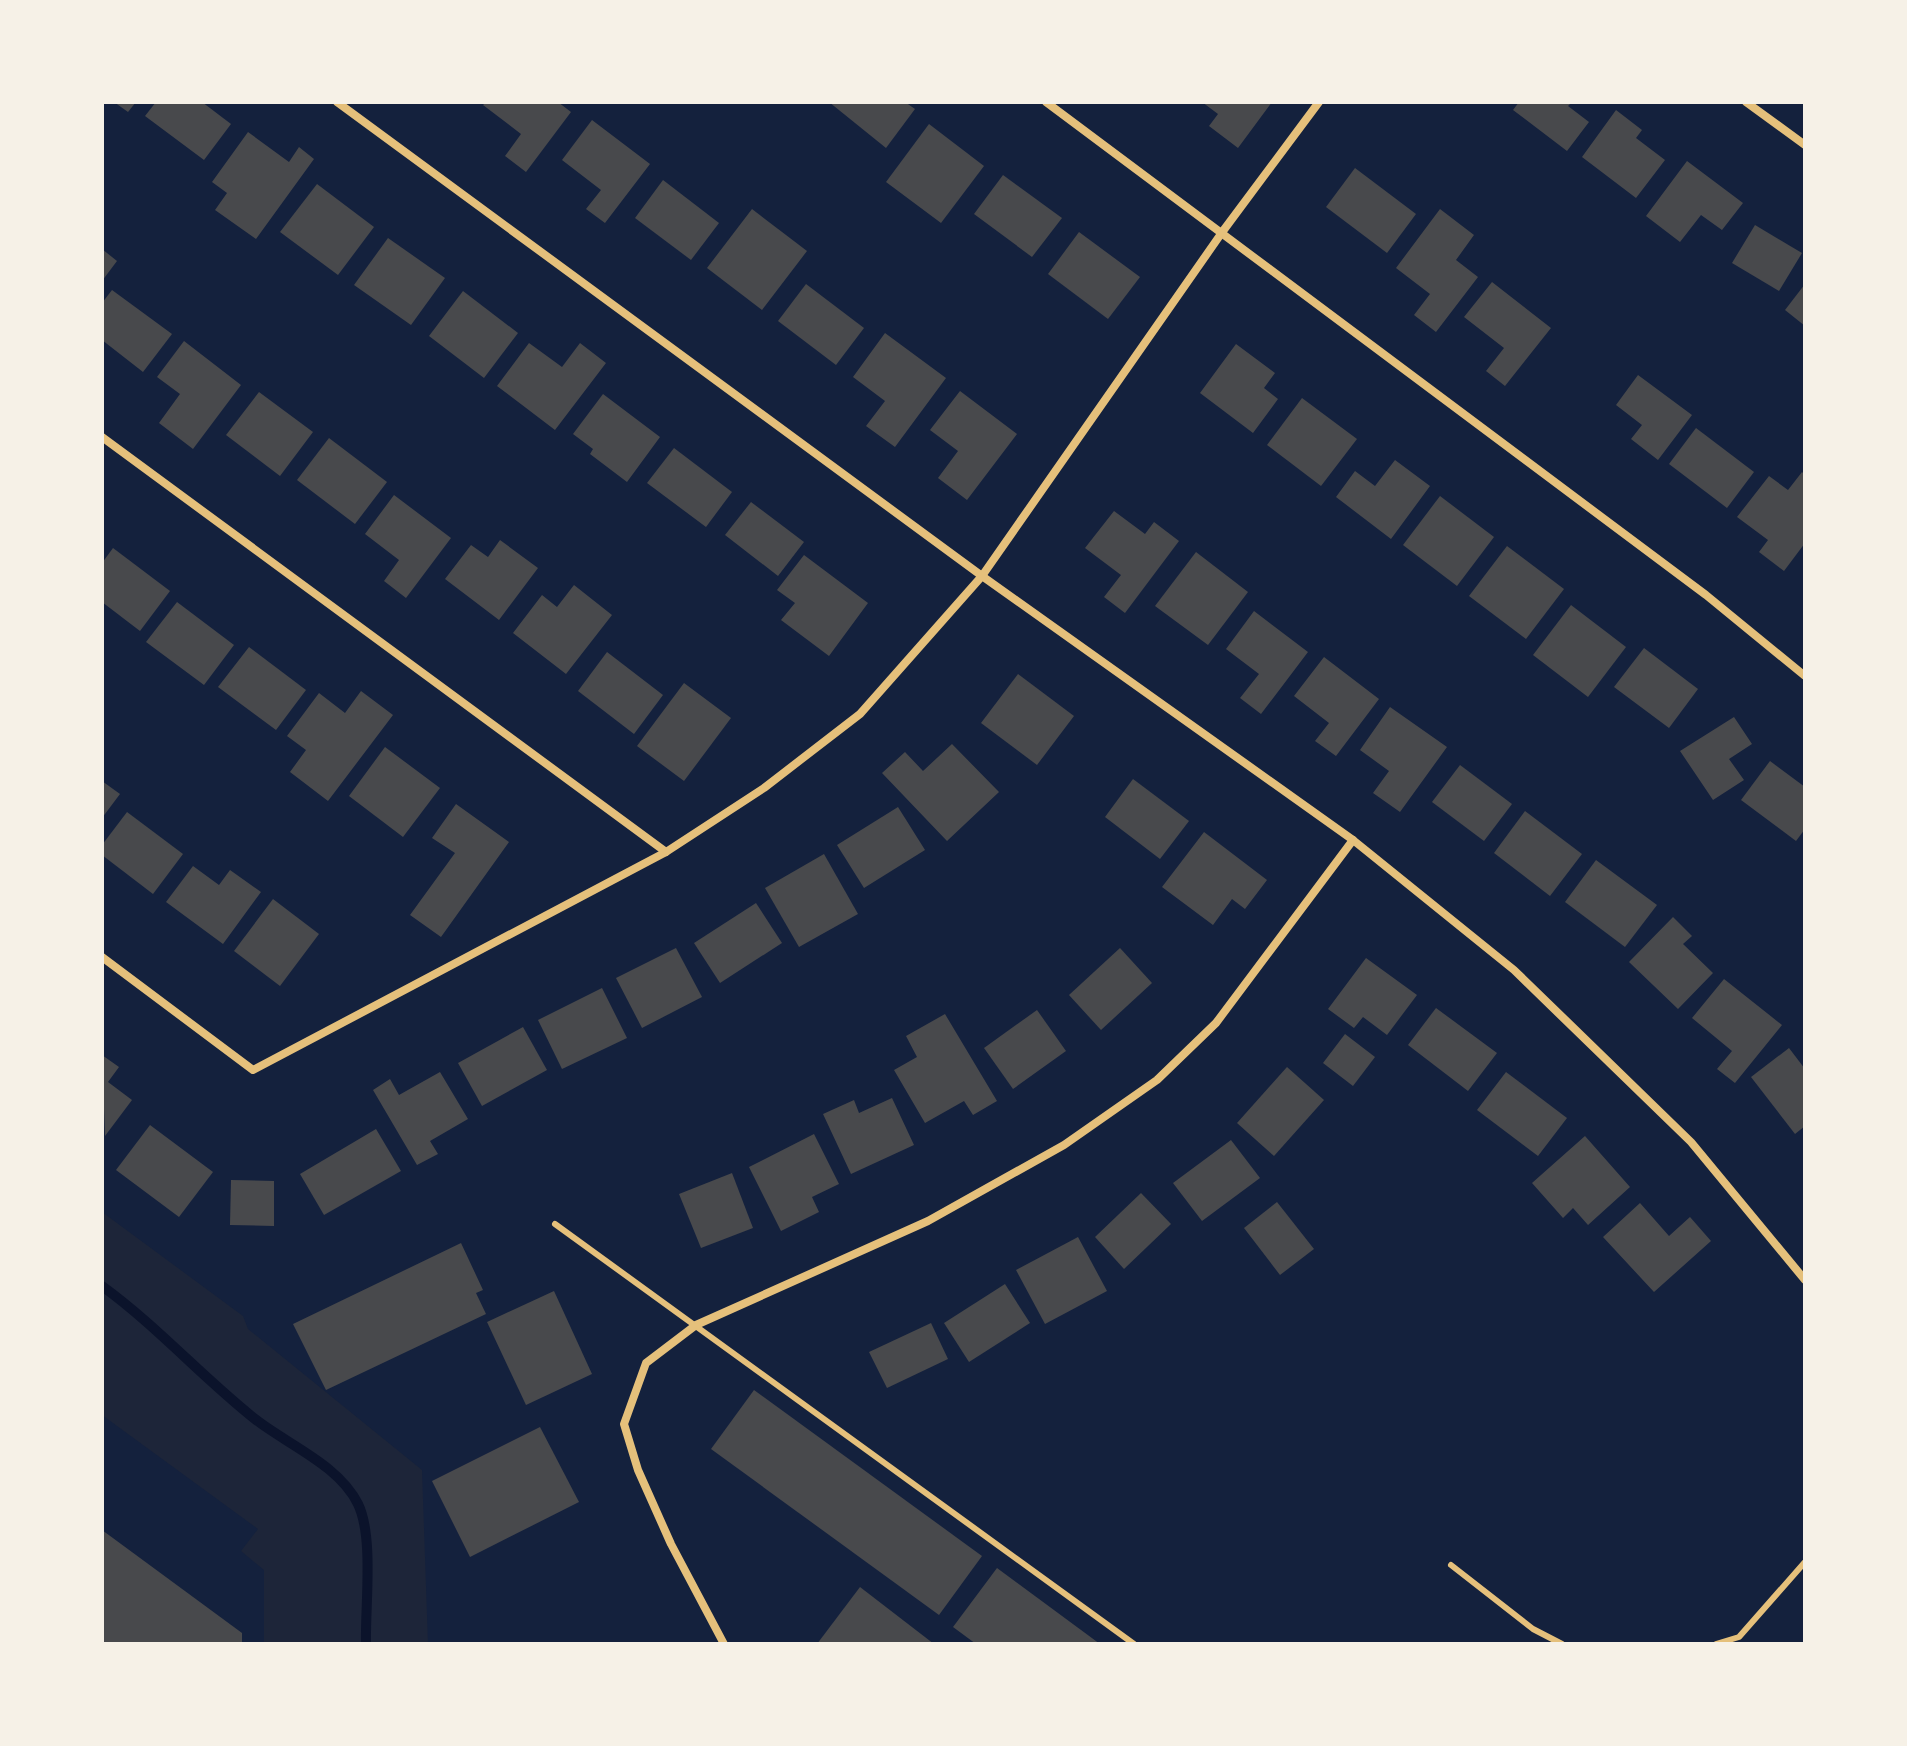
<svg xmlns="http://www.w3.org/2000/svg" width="1907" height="1746" font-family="'Asap Condensed',sans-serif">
<rect width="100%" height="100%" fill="#14213d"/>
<polygon fill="#1d2539" points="102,1212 243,1316 248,1329 422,1470 428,1644 264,1644 264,1570 241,1551 258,1529 102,1415"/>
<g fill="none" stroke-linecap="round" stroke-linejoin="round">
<path stroke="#0b132b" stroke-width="10" d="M102 1286C157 1326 202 1377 255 1419 288 1445 339 1465 358 1504 374 1537 365 1606 366 1644"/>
</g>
<g fill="#48494c">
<polygon points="114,102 136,102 128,112"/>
<polygon points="156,102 202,102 231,124 204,160 145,116"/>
<polygon points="486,102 558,102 571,112 526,172 505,156 521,134 483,105"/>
<polygon points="829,102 905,102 915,109 886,148"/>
<polygon points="1202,102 1272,102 1238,148 1209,126 1218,114"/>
<polygon points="1519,102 1572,102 1568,106 1589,122 1567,151 1513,110"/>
<polygon points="1616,110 1642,130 1636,138 1665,160 1636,198 1582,157"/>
<polygon points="592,120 650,164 605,223 586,209 601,190 562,160"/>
<polygon points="929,124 984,166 941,223 886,182"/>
<polygon points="248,132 289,162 299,147 314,159 256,239 215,210 227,193 212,182"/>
<polygon points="1687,161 1743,203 1722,230 1701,215 1680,242 1646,216"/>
<polygon points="1355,168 1416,214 1387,253 1326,207"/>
<polygon points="1003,175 1062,218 1032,257 974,214"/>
<polygon points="663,180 719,223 691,260 635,218"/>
<polygon points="317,184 374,227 338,275 280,232"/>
<polygon points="752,209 807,251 762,310 707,268"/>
<polygon points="1440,209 1474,235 1456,260 1478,277 1436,332 1414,315 1430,294 1396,268"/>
<polygon points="1755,225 1802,253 1779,291 1732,263"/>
<polygon points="1079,232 1140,277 1108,319 1048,274"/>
<polygon points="388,238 445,278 411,325 354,285"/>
<polygon points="102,249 117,261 102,281"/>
<polygon points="1492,282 1551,328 1505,386 1486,371 1504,348 1464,317"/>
<polygon points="806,284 864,328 836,365 778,321"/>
<polygon points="1805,284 1805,326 1785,310"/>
<polygon points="112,290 172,334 143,372 102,340 102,303"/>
<polygon points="463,291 518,333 484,378 429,336"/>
<polygon points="885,333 946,378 895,447 866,426 885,401 853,377"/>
<polygon points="184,341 241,385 193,449 159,423 180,394 157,377"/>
<polygon points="529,343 562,367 580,343 606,363 555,430 497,386"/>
<polygon points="1236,344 1275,373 1264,388 1278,399 1253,433 1200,393"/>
<polygon points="1638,375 1692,415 1658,460 1631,439 1642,425 1616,405"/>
<polygon points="960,391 1017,434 967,500 938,478 958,451 930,430"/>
<polygon points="259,392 313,432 280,476 226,435"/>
<polygon points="603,394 660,437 627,482 590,454 593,449 573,434"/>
<polygon points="1302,398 1357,439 1321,486 1267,445"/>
<polygon points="1696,428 1754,472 1727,508 1669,464"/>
<polygon points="329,438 387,482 355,524 297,480"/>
<polygon points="674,448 732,492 706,527 647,483"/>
<polygon points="1395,460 1430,486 1391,539 1336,497 1355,471 1375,486"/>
<polygon points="1802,472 1805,475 1805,543 1784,571 1759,552 1768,540 1737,517 1769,476 1788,490"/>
<polygon points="394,495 451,538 406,598 384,581 399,560 365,534"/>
<polygon points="1440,496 1494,537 1457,586 1403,545"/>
<polygon points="751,502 804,542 778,576 725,535"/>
<polygon points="1114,511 1145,534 1154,522 1179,541 1125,613 1104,597 1121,575 1085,548"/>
<polygon points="500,540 538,568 499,620 445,579 471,545 488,557"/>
<polygon points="1507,546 1564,589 1526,639 1469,596"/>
<polygon points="113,548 170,591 140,631 102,602 102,563"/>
<polygon points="1196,552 1248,592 1208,645 1155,606"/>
<polygon points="804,555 868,603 829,656 781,620 795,603 777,590"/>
<polygon points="574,585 612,615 566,674 513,633 542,595 557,607"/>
<polygon points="177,602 234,645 204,685 146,642"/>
<polygon points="1571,605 1626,647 1588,697 1533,655"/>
<polygon points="1254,611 1308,652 1261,714 1240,698 1259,674 1226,649"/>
<polygon points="249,647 306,690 276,730 218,687"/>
<polygon points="1644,648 1698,689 1669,728 1614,687"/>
<polygon points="607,652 663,695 634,734 578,691"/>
<polygon points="1324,657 1379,699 1336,756 1315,741 1329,723 1294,696"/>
<polygon points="1018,674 1074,716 1037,765 981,723"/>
<polygon points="684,683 731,718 684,781 637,746"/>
<polygon points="361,691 393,715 328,801 290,772 306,750 287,736 319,693 345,713"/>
<polygon points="1390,707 1447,747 1400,812 1373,793 1389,771 1360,750"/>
<polygon points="1734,717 1752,744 1729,759 1744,780 1713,800 1680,751"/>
<polygon points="952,744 999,792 947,841 882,773 905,752 923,771"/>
<polygon points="385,747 440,788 403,837 349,796"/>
<polygon points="1770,761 1805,787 1805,829 1796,841 1741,800"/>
<polygon points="1460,765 1512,804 1484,841 1432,802"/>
<polygon points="1133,779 1189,821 1160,859 1105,817"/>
<polygon points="102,781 120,794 102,818"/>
<polygon points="456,804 509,842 441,937 410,915 455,853 432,838"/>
<polygon points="898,807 925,850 864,888 837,845"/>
<polygon points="1525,811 1582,854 1550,896 1494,853"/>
<polygon points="127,812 183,854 153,894 102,855 102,845"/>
<polygon points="1204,832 1267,880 1245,909 1232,899 1213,925 1162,887"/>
<polygon points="824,854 858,914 799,947 765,888"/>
<polygon points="1596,860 1657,905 1625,947 1565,902"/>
<polygon points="193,866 219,885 230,870 261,892 223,944 166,902"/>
<polygon points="273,899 319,934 280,986 234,951"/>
<polygon points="756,903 782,943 720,983 694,943"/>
<polygon points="1673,917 1692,936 1683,944 1713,973 1678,1009 1629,962"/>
<polygon points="676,948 702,997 642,1028 616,978"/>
<polygon points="1120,948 1152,983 1101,1030 1069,995"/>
<polygon points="1366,958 1417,995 1387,1035 1363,1017 1354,1028 1328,1009"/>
<polygon points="1724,979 1782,1025 1735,1083 1717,1069 1732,1051 1692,1018"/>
<polygon points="602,988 627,1038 562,1069 538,1020"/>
<polygon points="1436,1008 1497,1053 1468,1091 1408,1045"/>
<polygon points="1037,1010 1066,1051 1013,1089 984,1048"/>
<polygon points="945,1014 997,1101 973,1115 964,1101 925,1123 894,1070 917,1057 906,1036"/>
<polygon points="523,1027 547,1070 482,1106 458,1063"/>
<polygon points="1345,1034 1375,1057 1353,1086 1323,1063"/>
<polygon points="1789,1048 1805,1069 1805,1126 1795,1134 1751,1077"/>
<polygon points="102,1055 119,1067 108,1082 132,1100 105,1136"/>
<polygon points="1287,1067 1324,1100 1274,1156 1237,1123"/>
<polygon points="440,1072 468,1119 430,1141 438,1154 417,1165 373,1090 390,1079 399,1095"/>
<polygon points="1506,1072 1567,1118 1538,1156 1477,1110"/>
<polygon points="892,1098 914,1145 851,1174 823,1114 854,1100 859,1113"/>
<polygon points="150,1125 213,1172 179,1217 116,1170"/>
<polygon points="376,1129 401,1171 324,1215 300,1174"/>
<polygon points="814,1134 839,1184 812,1197 819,1212 781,1231 749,1167"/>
<polygon points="1585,1136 1630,1187 1588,1225 1573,1208 1563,1218 1532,1183"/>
<polygon points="1231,1140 1260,1178 1202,1221 1173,1183"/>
<polygon points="732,1173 753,1228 701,1248 679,1194"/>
<polygon points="231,1180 274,1181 274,1226 230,1225"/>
<polygon points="1141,1193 1171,1224 1124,1269 1095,1237"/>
<polygon points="1277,1202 1314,1249 1280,1275 1244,1228"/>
<polygon points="1640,1203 1669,1236 1690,1217 1711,1241 1654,1292 1603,1237"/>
<polygon points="1078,1237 1107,1291 1045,1324 1016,1270"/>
<polygon points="461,1243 483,1290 476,1293 486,1314 326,1390 293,1324"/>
<polygon points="1005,1284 1030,1323 969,1362 944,1323"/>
<polygon points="554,1291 592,1374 526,1405 487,1322"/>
<polygon points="931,1323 948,1359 887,1388 869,1352"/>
<polygon points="754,1390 982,1556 939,1615 711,1449"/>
<polygon points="540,1427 579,1502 470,1557 432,1481"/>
<polygon points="102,1530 242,1633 242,1644 102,1644"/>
<polygon points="997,1568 1100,1644 976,1644 953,1627"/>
<polygon points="860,1587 934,1644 817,1644"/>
</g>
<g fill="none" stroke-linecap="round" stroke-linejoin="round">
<g stroke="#e5c07b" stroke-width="6">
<polyline points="555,1224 1134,1644"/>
<polyline points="1451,1565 1533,1629 1562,1644"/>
<polyline points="1716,1644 1739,1637 1805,1562"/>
</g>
<g stroke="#e5c07b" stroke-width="8">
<polyline points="337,102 982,576 1353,840 1514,970 1691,1142 1805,1280"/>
<polyline points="1046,102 1706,595 1805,676"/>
<polyline points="1746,102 1805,145"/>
<polyline points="102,437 666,852"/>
<polyline points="102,957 253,1070 666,852 764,788 860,714 982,576 1223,231 1319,102"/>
<polyline points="724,1644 671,1544 638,1470 624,1424 646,1363 696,1325 928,1221 1064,1145 1157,1080 1216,1023 1353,840"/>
</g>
</g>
<rect width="1907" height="1746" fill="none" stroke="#f6f1e7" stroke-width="208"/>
</svg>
